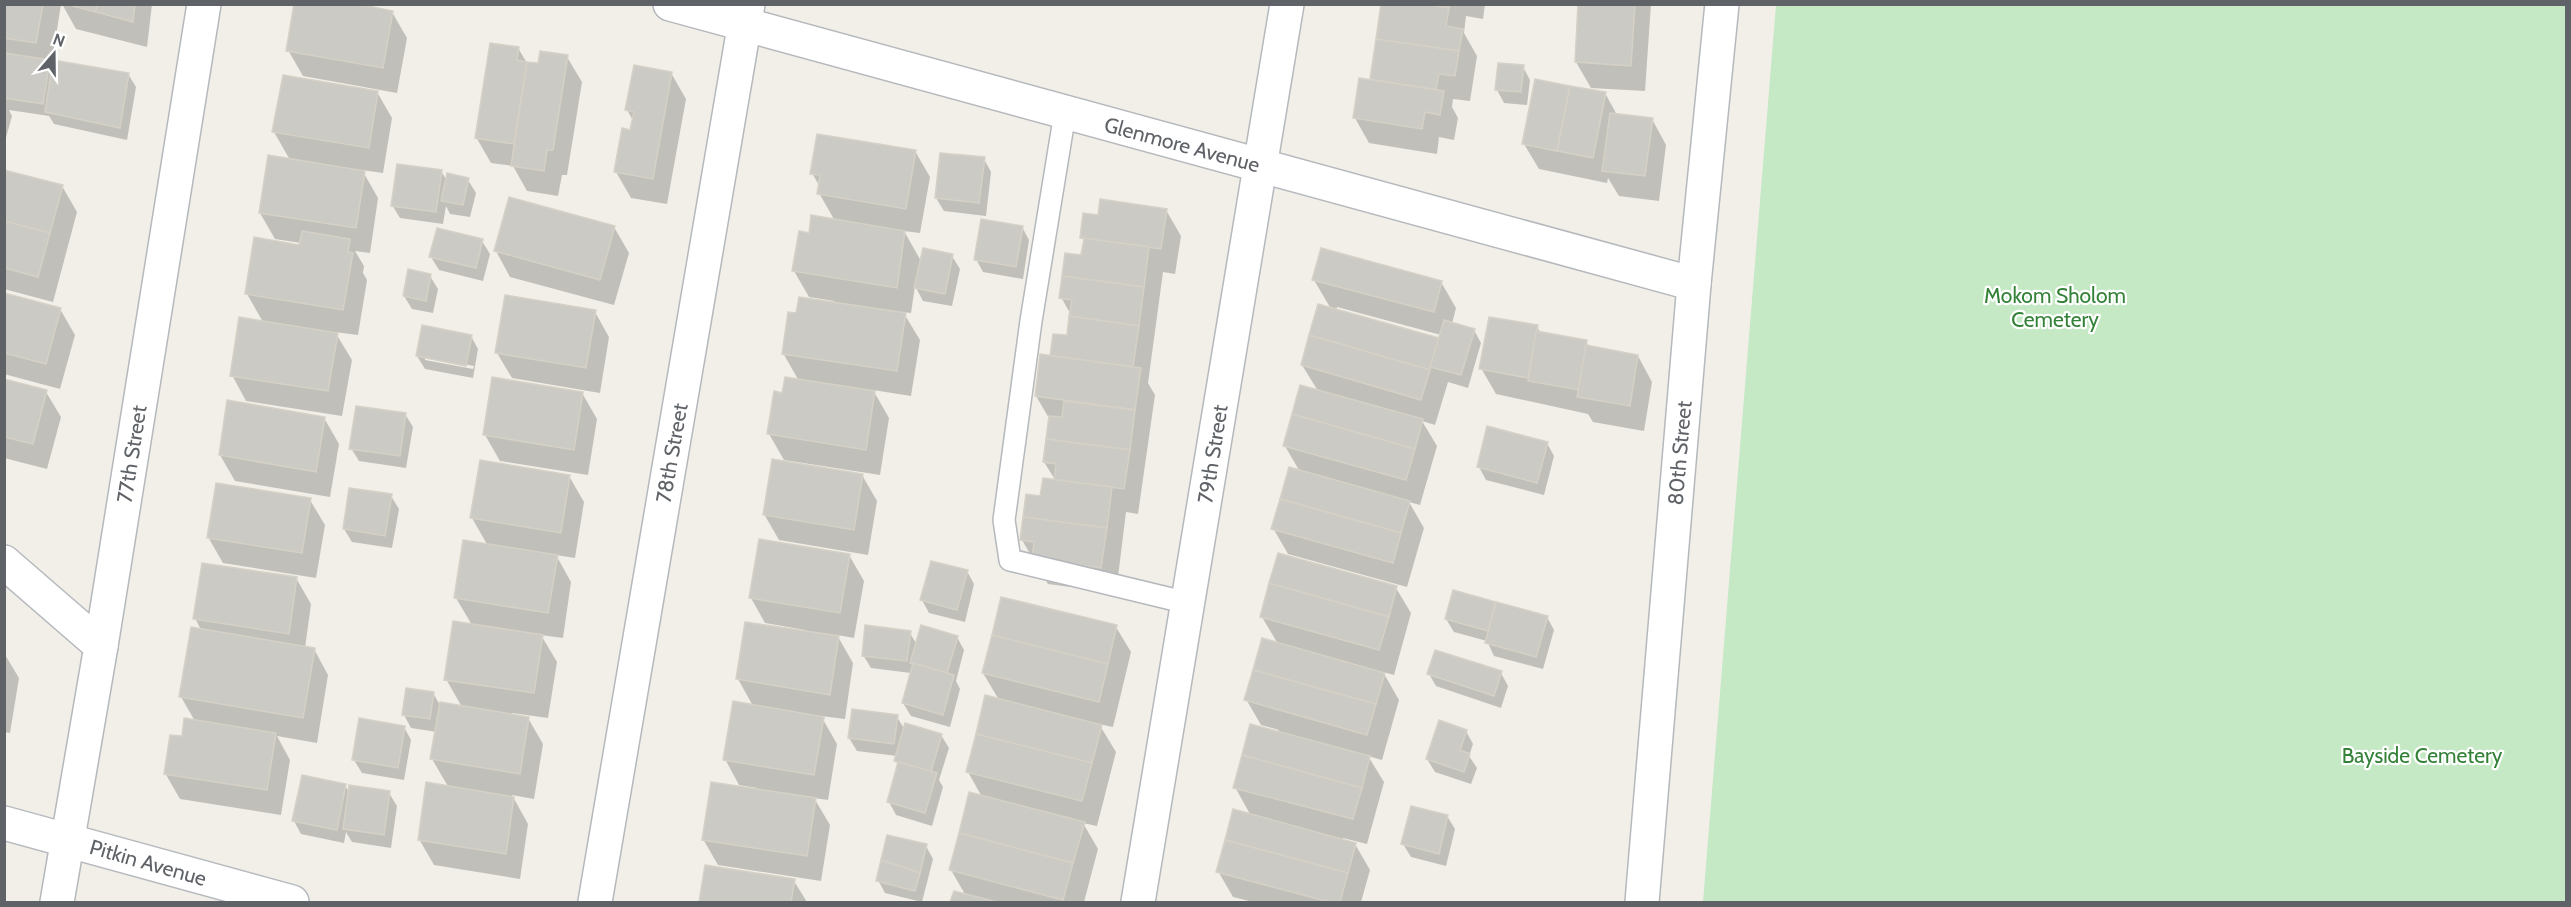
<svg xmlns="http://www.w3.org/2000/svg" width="2571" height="907" font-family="Cabin,sans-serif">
<rect width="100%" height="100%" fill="#f1efe8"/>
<polygon fill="#c5e8c5" points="1776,5 2566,5 2566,902 1703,902"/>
<g fill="#0003" fill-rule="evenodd">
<polygon points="4,4 61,4 52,62 128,74 136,87 127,140 54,124 49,116 9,110 12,116 4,145"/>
<polygon points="62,4 152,4 147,47 76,29"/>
<polygon points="1383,4 1485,4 1483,19 1466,16 1464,33 1477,56 1470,101 1453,99 1452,107 1458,118 1454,140 1439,137 1437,154 1369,143 1355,118 1371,81"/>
<polygon points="1580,4 1651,4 1645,91 1591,88 1576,62"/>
<polygon points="392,12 407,38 397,93 303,76 288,50"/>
<polygon points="518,48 527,63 539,65 567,57 582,82 567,175 562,175 558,196 527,191 513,166 491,163 476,137"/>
<polygon points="1523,67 1530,80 1527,105 1504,103 1497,90"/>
<polygon points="671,73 686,99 667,204 631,198 616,172 634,122 627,110"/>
<polygon points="377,92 392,118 383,173 362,170 378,198 370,253 355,251 364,266 363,273 367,280 358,335 335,332 352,360 342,416 246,401 232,375 263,322 247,294 301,247 301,243 275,239 260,213 290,160 274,132"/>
<polygon points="1605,93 1617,115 1652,119 1666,145 1659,201 1619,196 1608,178 1607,183 1539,169 1524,144"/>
<polygon points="915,151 930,177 920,233 904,231 921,261 952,256 960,269 952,306 923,301 915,286 911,313 903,312 920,340 911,396 873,390 889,418 880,475 784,460 769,434 783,394 799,381 783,353 798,315 833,304 834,301 809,297 794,271 810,235 835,221 819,193 820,187 812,173"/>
<polygon points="984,159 991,172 986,216 944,211 936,198"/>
<polygon points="4,171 62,186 77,212 53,302 4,289"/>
<polygon points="441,171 447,181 468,180 476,193 470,217 450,214 446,206 443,224 400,218 392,205"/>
<polygon points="1166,210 1181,236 1175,274 1163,272 1148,383 1155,395 1138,514 1126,512 1116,593 1048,584 1022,540 1056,481 1044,462 1050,420 1036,396 1051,357 1068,337 1071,315 1061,297 1083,256 1085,215 1099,217"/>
<polygon points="614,227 629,253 614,305 510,277 496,251"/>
<polygon points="1022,227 1029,240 1023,279 983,272 976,259"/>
<polygon points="482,241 490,254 483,281 439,270 431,257"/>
<polygon points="430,276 438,289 433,313 412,309 404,296"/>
<path d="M1314 280 1441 282 1456 308 1452 324 1474 330 1481 343 1468 388 1448 382 1435 425 1422 421 1437 446 1420 505 1409 502 1424 528 1407 587 1288 554 1273 528 1300 472 1285 446 1318 391 1302 365 1331 309ZM1337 307 1441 335 1440 340 1336 310Z"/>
<polygon points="4,295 60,309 75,335 60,389 4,374"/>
<polygon points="595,312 609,337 600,393 512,378 497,353"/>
<polygon points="1537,327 1541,333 1586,341 1589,347 1638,356 1652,382 1644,431 1593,422 1588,414 1496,394 1481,368"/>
<path d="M471 336 478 349 473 378 425 369 417 356ZM425 357 474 366 473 369 425 360Z"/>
<polygon points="4,381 46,392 61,417 47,469 4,458"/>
<polygon points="582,393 597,419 588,475 500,461 485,435"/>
<polygon points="405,414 413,427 406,468 359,461 351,448"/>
<polygon points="324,418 339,444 330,497 235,481 220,455"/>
<polygon points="1547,443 1554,456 1544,495 1486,480 1479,467"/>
<polygon points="862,475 877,501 868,555 779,540 764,514"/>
<polygon points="569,476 584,502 575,558 556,555 571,582 563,638 541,635 557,662 548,718 512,713 511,716 528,718 543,744 534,799 512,795 528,824 520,879 434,865 419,839 449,788 432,759 437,732 411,728 404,715 433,693 441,707 462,707 446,679 472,625 456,598 488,546 472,518"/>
<polygon points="391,496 399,509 392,548 352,542 344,529"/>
<polygon points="310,500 325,525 316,578 223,563 208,537"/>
<polygon points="849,555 864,581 854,638 837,635 853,663 845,719 821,716 837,744 828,800 814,798 830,825 821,881 718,865 703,839 757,788 739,785 725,759 753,706 738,679 805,630 765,623 751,598"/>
<polygon points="967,571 974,584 965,622 929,613 922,600"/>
<polygon points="296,578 311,604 305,648 314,649 328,675 317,743 277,736 290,760 281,815 180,799 165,773 195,721 181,697 201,630 195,618"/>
<polygon points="1396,588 1411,613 1394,675 1383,672 1399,700 1382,760 1368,756 1384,782 1367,844 1343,838 1342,841 1355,844 1370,870 1361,902 1253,902 1233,897 1218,871 1251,816 1235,787 1279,730 1261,725 1246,699 1278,644 1262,617"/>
<polygon points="1454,592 1547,617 1554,630 1543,669 1494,656 1487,641 1454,632 1446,619"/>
<polygon points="1116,627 1131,652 1113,727 1099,724 1116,752 1097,826 1083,823 1098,849 1084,902 952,902 955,892 966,896 951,870 982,797 968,772 999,700 983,673"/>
<polygon points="910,633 917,645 957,637 964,650 956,681 960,689 950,727 911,716 903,703 911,673 871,668 863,655"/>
<polygon points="4,653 19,678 10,733 4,732"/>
<polygon points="1501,673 1508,686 1501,708 1436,686 1429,674"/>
<polygon points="897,717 905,730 941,735 949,748 939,780 943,787 932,826 896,815 889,802 899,766 896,761 897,756 857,751 849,738"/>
<polygon points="404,727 411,740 404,780 362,773 354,760"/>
<polygon points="1466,731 1473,744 1469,756 1477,768 1471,784 1435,772 1427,759"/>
<polygon points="345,786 350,793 389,793 397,806 391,848 352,842 346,832 344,843 301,834 294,821"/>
<polygon points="1447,816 1455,829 1446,866 1411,857 1403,844"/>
<polygon points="926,846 933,859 922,902 885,893 878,880"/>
<polygon points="706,866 794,881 807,902 700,902"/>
</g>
<g fill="#cccac5" stroke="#d6d1c6" stroke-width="1.5">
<polygon points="4,4 43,4 36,43 4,38"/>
<polygon points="65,4 97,4 96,12"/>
<polygon points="97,4 135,4 133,22 96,12"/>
<polygon points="294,4 358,4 393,11 383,68 286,51"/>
<polygon points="1381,4 1425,4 1449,8 1446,26 1463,29 1459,51 1376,39"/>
<polygon points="1425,4 1450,4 1449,8"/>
<polygon points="1578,4 1635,4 1631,66 1575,62"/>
<polygon points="1376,39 1459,51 1455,76 1439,74 1436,90 1370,79"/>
<polygon points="490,43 519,47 517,60 527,62 514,144 475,138"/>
<polygon points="540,51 568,55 553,150 547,150 544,171 511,166 527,62 538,63"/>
<polygon points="4,53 50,60 43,104 4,98"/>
<polygon points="53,60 129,73 120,128 45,112"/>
<polygon points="1498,63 1524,65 1521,92 1495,90"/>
<polygon points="634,65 672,72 653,179 614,172 622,128 630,130 634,112 625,110"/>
<polygon points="283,75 378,91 369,148 272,132"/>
<polygon points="1359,78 1444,91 1440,115 1425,112 1422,129 1353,118"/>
<polygon points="1535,79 1570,86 1557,151 1522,144"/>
<polygon points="1570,86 1606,92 1593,158 1557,151"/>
<polygon points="1610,113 1653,118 1645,176 1602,171"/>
<polygon points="817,134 916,150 906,209 817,194 820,175 810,174"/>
<polygon points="940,153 985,157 979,203 935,198"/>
<polygon points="268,155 365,171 356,228 259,213"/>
<polygon points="397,164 442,170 436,212 391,206"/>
<polygon points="4,170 63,185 50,233 4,221"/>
<polygon points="447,173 469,178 463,205 441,201"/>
<polygon points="509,197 615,226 600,280 494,251"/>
<polygon points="1100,199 1167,209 1161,249 1080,238 1083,213 1098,215"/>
<polygon points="811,215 905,231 897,288 792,271 799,231 809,233"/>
<polygon points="981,219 1023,226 1016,267 974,260"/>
<polygon points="4,221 50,233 38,277 4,268"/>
<polygon points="437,228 483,239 476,268 429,257"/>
<polygon points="302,231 350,239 348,252 353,253 343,310 245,294 254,237 299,245"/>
<polygon points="1084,238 1149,247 1144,287 1062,276 1065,253 1081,255"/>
<polygon points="923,248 953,254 945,294 914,288"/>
<polygon points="1321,248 1442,281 1434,312 1312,280"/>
<polygon points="408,269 431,274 426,301 403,296"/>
<polygon points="1062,276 1144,287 1139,326 1069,316 1072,300 1059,298"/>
<polygon points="4,293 61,308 46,364 4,353"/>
<polygon points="505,295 596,310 586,368 495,353"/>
<polygon points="799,297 906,313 897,371 782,354 788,312 796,313"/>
<polygon points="1318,304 1439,338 1430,370 1309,335"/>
<polygon points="1069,316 1139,326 1133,367 1050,356 1053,334 1067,335"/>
<polygon points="239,317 338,333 328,391 230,376"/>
<polygon points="1489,317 1538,325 1528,378 1479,369"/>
<polygon points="1444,320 1475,329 1461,375 1430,367"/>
<polygon points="422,325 472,335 466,366 416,356"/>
<polygon points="1536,331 1587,340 1579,390 1528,381"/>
<polygon points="1309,335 1430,370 1421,400 1301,365"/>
<polygon points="1586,345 1638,355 1630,406 1577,397"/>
<polygon points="1040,354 1141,368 1135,410 1035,396"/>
<polygon points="492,377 583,392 574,450 483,435"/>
<polygon points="785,377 875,391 866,450 767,434 774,391 782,393"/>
<polygon points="4,379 47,390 33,444 4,437"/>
<polygon points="1300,385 1423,419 1415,449 1292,414"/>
<polygon points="227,400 325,417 316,472 219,455"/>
<polygon points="1064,401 1135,410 1130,450 1046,439 1049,416 1062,417"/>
<polygon points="356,406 406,413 400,456 349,449"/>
<polygon points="1292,414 1415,449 1406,480 1283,446"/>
<polygon points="1487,426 1548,442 1537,483 1477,467"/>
<polygon points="1046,439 1130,450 1124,489 1054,480 1056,464 1043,462"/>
<polygon points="772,459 863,474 854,530 763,515"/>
<polygon points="480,460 570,475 561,533 470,518"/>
<polygon points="1289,467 1410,501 1401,533 1280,499"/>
<polygon points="1043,478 1112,487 1107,528 1023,517 1026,494 1040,496"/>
<polygon points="216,483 311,498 302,553 207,538"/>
<polygon points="349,488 392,494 385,536 343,529"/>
<polygon points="1280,499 1401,533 1393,563 1271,529"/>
<polygon points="1023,517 1107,528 1101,568 1032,558 1034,542 1020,540"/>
<polygon points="759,539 850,554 840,613 749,598"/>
<polygon points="463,540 558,555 548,613 454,598"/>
<polygon points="1278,553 1397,586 1389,617 1269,583"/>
<polygon points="931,561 968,570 957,610 920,600"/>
<polygon points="202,563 297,577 289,634 193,619"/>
<polygon points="1269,583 1389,617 1379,650 1260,617"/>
<polygon points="1453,590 1496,602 1488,631 1445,619"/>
<polygon points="1001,597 1117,625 1108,664 992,635"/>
<polygon points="1496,602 1548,616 1536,657 1485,643"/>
<polygon points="453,621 543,635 534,693 444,680"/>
<polygon points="745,622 839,636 830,695 736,679"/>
<polygon points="865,625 911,631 907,661 862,656"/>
<polygon points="921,625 958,636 947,673 910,663"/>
<polygon points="191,627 315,648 303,718 179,697"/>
<polygon points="992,635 1108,664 1099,702 982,673"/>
<polygon points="1262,638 1385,673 1376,704 1253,670"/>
<polygon points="1435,650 1502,671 1494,696 1427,674"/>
<polygon points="913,663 954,675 943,715 902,703"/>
<polygon points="1253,670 1376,704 1367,735 1244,700"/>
<polygon points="406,688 434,692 430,719 402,715"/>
<polygon points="985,695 1102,725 1092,763 976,734"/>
<polygon points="733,701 824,717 814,775 723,760"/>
<polygon points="440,702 529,717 520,774 430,759"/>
<polygon points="852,709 898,715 894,744 848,738"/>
<polygon points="184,718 276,733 267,790 164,774 170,735 182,736"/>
<polygon points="359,718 405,726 398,768 352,760"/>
<polygon points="1439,720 1467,730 1460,750 1470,754 1464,772 1426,759"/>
<polygon points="905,723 942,734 931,772 894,761"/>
<polygon points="1250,724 1370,756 1362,788 1242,755"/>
<polygon points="976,734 1092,763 1082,801 966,772"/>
<polygon points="1242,755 1362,788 1353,819 1233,788"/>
<polygon points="898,762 937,773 925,813 887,802"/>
<polygon points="302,775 346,784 337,830 292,821"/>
<polygon points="426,782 514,797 506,854 418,840"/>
<polygon points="711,782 816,798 807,856 702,840"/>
<polygon points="349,785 390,791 384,835 343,829"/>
<polygon points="969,792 1085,822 1073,863 959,833"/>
<polygon points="1411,806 1448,815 1439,854 1401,844"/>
<polygon points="1233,809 1356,843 1348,873 1225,840"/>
<polygon points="959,833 1073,863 1063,900 949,870"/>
<polygon points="887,835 927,844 920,873 881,860"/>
<polygon points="1225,840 1348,873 1340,902 1329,902 1216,872"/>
<polygon points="881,860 920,873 915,891 876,881"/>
<polygon points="705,865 795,879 791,902 699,902"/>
<polygon points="954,891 997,902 950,902"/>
</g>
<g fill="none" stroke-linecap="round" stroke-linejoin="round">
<g stroke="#b5b8bc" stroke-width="24">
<polyline id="lane" points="1065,113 1031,321 1004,520 1010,560 1188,603"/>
</g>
<g stroke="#b5b8bc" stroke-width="36">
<g id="street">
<polyline points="670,4 1694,284"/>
<polyline points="4,562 101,646"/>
<polyline points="57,902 101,646 204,4"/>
<polyline points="595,902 748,4"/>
<polyline points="1138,902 1287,4"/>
<polyline points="1642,902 1694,284 1722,4"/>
</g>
</g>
<g stroke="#b6babf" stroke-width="36">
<polyline id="secondary" points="4,823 292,902"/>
</g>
<use href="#lane" stroke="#fff" stroke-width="21"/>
<use href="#street" stroke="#fff" stroke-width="33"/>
<use href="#secondary" stroke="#fff" stroke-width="33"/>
</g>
<g text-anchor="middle" stroke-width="4.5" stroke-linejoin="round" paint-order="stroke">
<g font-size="21" fill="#5f6368" stroke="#fff">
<text transform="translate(1182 145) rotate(15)" y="7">Glenmore Avenue</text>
<text transform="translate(672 453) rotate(-80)" y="7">78th Street</text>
<text transform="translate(1680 453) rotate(-85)" y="7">80th Street</text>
<text transform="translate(132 454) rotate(-81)" y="7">77th Street</text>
<text transform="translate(1213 454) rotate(-81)" y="7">79th Street</text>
<text transform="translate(148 863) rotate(16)" y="7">Pitkin Avenue</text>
</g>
<g font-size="21" fill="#348238" stroke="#fff">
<text x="2055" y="303">Mokom Sholom<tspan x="2055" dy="24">Cemetery</tspan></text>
<text x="2422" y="763">Bayside Cemetery</text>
</g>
</g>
<rect width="2571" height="907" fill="none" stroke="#5f6368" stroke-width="12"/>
<g transform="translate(54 54) rotate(20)" stroke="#ffffff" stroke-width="4.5" paint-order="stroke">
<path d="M0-4.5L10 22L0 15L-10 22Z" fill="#5f6368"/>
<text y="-9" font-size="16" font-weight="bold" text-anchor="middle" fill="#5f6368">N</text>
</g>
</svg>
